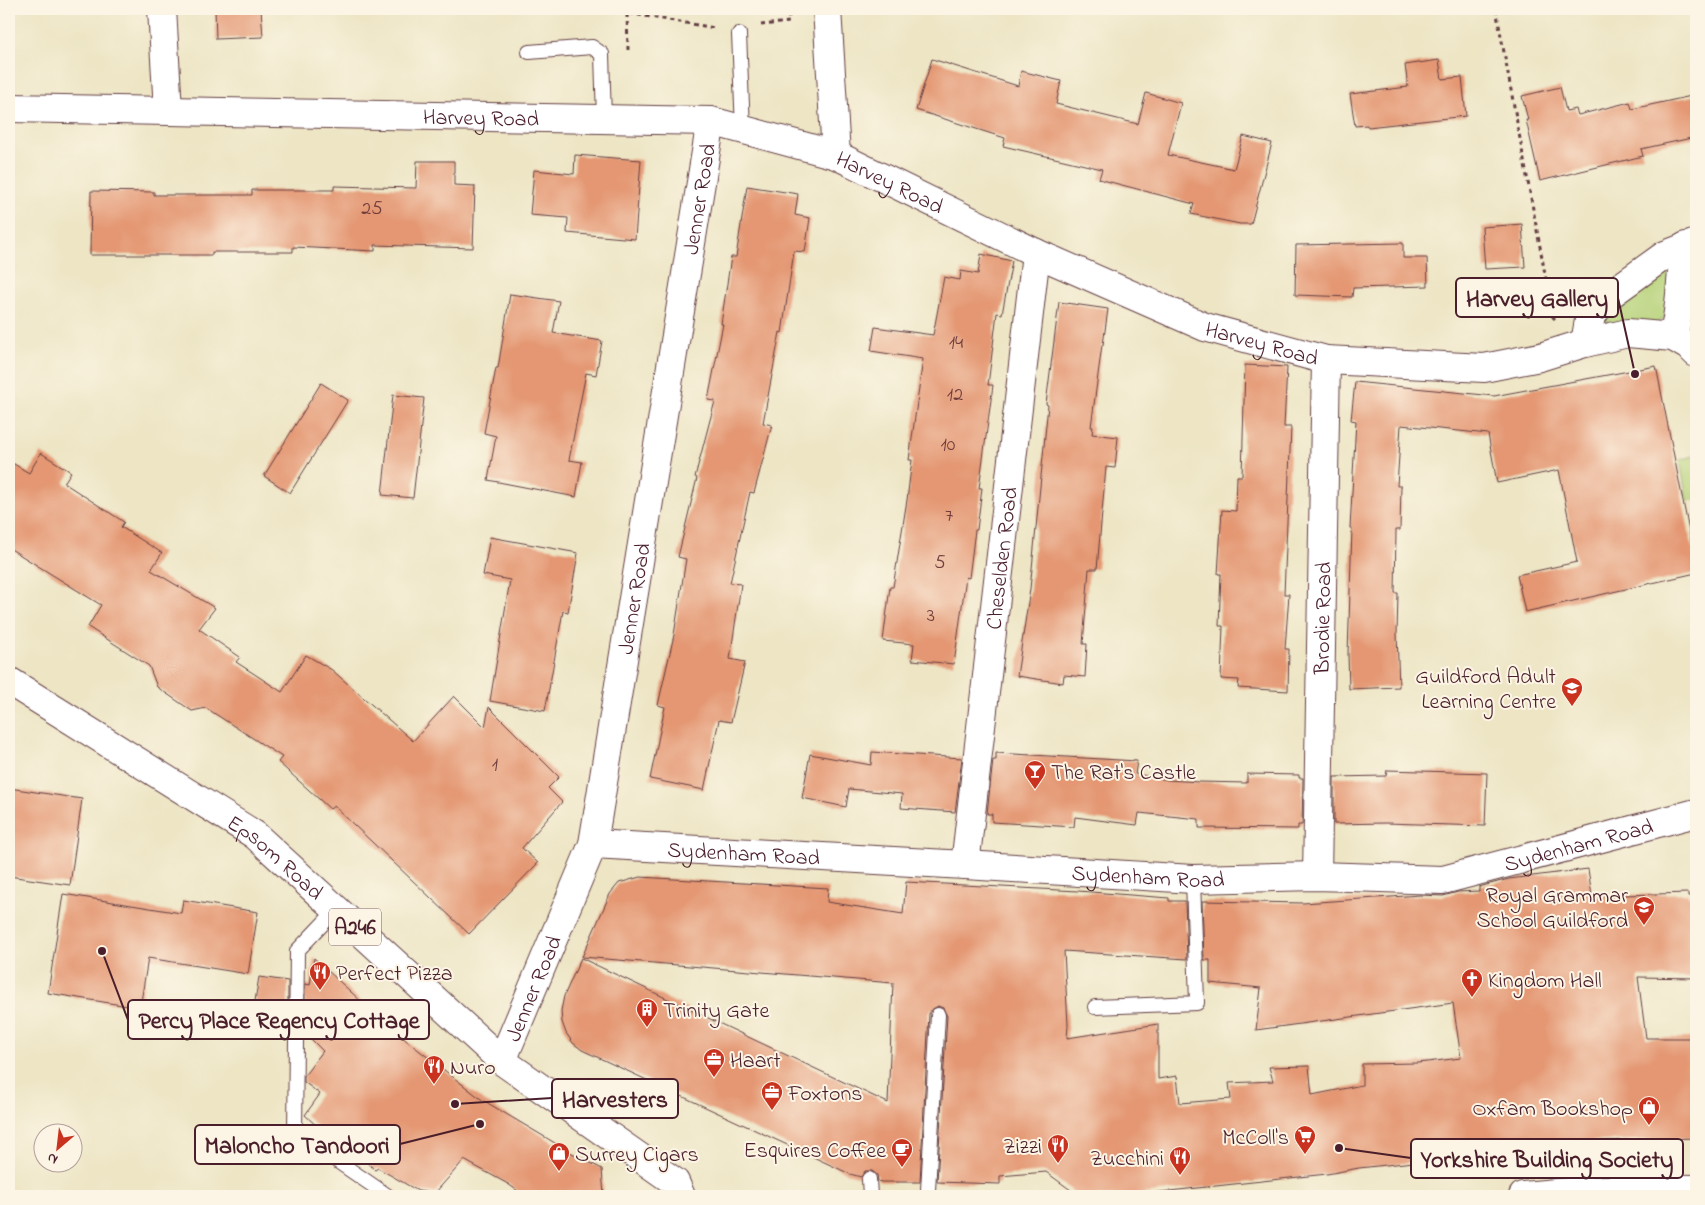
<svg xmlns="http://www.w3.org/2000/svg" width="1705" height="1205" font-family="'Indie Flower',sans-serif">
<rect width="100%" height="100%" fill="#fcf5e5"/>
<filter id="ink" filterUnits="userSpaceOnUse"><feTurbulence type="fractalNoise" baseFrequency=".02" numOctaves="2"/><feDisplacementMap in="SourceGraphic" scale="10" xChannelSelector="R" yChannelSelector="G"/><feConvolveMatrix kernelMatrix="1 2 1 2 8 2 1 2 1" color-interpolation-filters="sRGB"/></filter>
<filter id="wash" filterUnits="userSpaceOnUse"><feTurbulence type="fractalNoise" baseFrequency=".0096" numOctaves="4" result="noise"/><feDisplacementMap in="SourceGraphic" scale="20" xChannelSelector="R" yChannelSelector="G"/><feGaussianBlur stdDeviation="1.12" result="paint"/><feColorMatrix in="noise" values="0 0 0 0 0 0 0 0 0 0 0 0 0 0 0 0 0 1.4 0 .05"/><feComposite in="paint" operator="in"/></filter>
<g filter="url(#wash)">
<rect width="100%" height="100%" fill="#ede5c4"/>
<g fill="#b5d278" stroke="#807852">
<polygon points="1672,267 1665,317 1657,324 1605,323 1603,317"/>
<polygon points="1696,455 1696,500 1687,501 1680,460"/>
</g>
<g id="blocks">
<g fill="#e49772">
<polygon points="215,9 261,9 263,37 216,39"/>
<polygon points="932,59 1018,86 1021,71 1061,81 1056,104 1138,124 1146,93 1181,103 1168,155 1234,169 1243,136 1272,143 1251,224 1240,224 1191,214 1194,204 1099,179 1102,169 1003,146 1005,138 916,110"/>
<polygon points="1439,60 1442,79 1462,77 1466,116 1368,127 1367,125 1355,126 1350,94 1408,87 1405,65"/>
<polygon points="1560,87 1566,111 1576,109 1578,115 1630,102 1632,109 1696,95 1696,137 1641,149 1643,156 1540,181 1526,120 1528,120 1522,96"/>
<polygon points="575,155 641,160 635,239 567,233 568,218 530,215 534,170 574,174"/>
<polygon points="417,161 454,161 454,185 475,186 473,248 375,245 375,251 293,247 293,252 212,252 212,255 90,255 91,191 154,192 154,195 252,195 252,190 334,190 334,186 416,188"/>
<polygon points="747,186 798,194 795,215 810,218 805,252 794,251 782,333 780,332 763,423 772,425 754,493 750,492 730,583 741,584 730,659 745,662 731,722 719,720 704,790 650,779 665,707 658,705 674,635 686,559 678,557 697,478 695,477 715,401 708,400 723,324 721,324 731,257 736,257"/>
<polygon points="1522,224 1525,267 1485,269 1482,227"/>
<polygon points="1403,243 1403,258 1427,258 1428,286 1353,288 1352,297 1295,295 1296,245"/>
<polygon points="981,254 1012,261 1002,314 997,313 988,385 993,385 979,488 982,488 977,530 975,530 969,578 966,577 954,664 912,660 914,644 883,641 890,587 893,587 907,500 912,460 909,460 923,359 871,351 875,327 933,335 944,277 960,280 961,271 978,274"/>
<polygon points="510,294 559,301 553,333 602,341 596,375 586,373 569,460 582,462 576,497 488,480 496,436 484,433 496,368 498,368"/>
<polygon points="1059,302 1108,309 1103,345 1102,345 1091,427 1093,427 1092,434 1118,437 1115,468 1106,467 1097,569 1089,569 1083,644 1087,644 1085,677 1064,675 1063,683 1017,676 1030,589 1048,405 1046,404"/>
<polygon points="1245,365 1287,367 1284,427 1291,427 1284,594 1289,594 1285,649 1289,649 1288,691 1238,688 1239,680 1221,679 1223,626 1219,626 1221,574 1218,574 1222,510 1236,511 1237,476 1242,476"/>
<polygon points="1656,366 1696,566 1696,573 1525,612 1517,575 1577,562 1559,470 1497,483 1488,434 1401,425 1397,486 1401,486 1400,530 1396,530 1395,593 1398,593 1397,634 1399,687 1349,689 1348,654 1352,528 1350,528 1356,421 1351,420 1355,382 1494,396"/>
<polygon points="321,383 348,400 290,493 264,476"/>
<polygon points="393,395 424,398 413,498 382,495"/>
<polygon points="41,453 71,472 64,483 124,522 121,527 162,553 151,570 215,608 199,629 240,657 236,662 282,692 306,655 332,670 413,741 454,696 485,727 489,707 559,777 548,788 562,802 522,848 538,863 469,934 334,806 330,809 278,762 282,757 206,708 192,711 157,687 149,666 88,627 101,605 9,548 9,461 29,473"/>
<polygon points="490,537 578,553 568,612 563,611 545,711 490,701 510,580 483,575"/>
<polygon points="872,752 962,758 955,812 901,808 902,794 849,789 846,807 802,798 810,754 871,765"/>
<polygon points="996,753 1137,761 1135,774 1168,780 1199,782 1247,783 1247,774 1299,775 1299,778 1303,778 1302,825 1298,825 1298,829 1199,828 1199,819 1139,813 1137,825 1075,817 1074,827 992,822 992,814 987,814 993,760 996,760"/>
<polygon points="1387,770 1487,773 1485,826 1385,823 1334,824 1334,777 1386,776"/>
<polygon points="9,788 82,799 70,885 9,876"/>
<polygon points="1588,869 1592,896 1688,893 1688,896 1696,896 1696,978 1638,977 1646,1038 1696,1038 1696,1138 1513,1144 1514,1151 1359,1168 1327,1174 1123,1196 1079,1196 1046,1172 1000,1176 1000,1184 937,1182 947,1016 943,1008 938,1006 931,1010 929,1014 920,1182 881,1182 878,1181 877,1175 872,1171 865,1171 861,1177 850,1174 582,1050 573,1043 566,1033 562,1022 561,1011 564,996 581,958 888,1103 893,983 582,957 610,894 619,883 640,877 828,888 827,902 903,914 906,882 1078,891 1169,898 1169,901 1185,901 1187,959 1064,951 1068,1025 1067,1038 1158,1024 1158,1079 1177,1076 1180,1103 1231,1099 1229,1083 1273,1081 1269,1067 1309,1066 1312,1095 1362,1085 1362,1064 1418,1063 1461,1058 1453,1003 1256,1030 1261,988 1210,983 1210,960 1204,960 1202,901 1303,903 1420,895 1443,896 1458,892 1479,891 1479,887 1509,879"/>
<polygon points="63,894 181,913 183,900 258,912 248,974 148,958 140,1008 48,993"/>
<polygon points="314,958 388,1026 481,1099 570,1152 602,1169 604,1196 525,1196 508,1184 464,1160 435,1193 418,1191 378,1168 375,1170 354,1150 348,1155 305,1115 320,1094 304,1082 304,1076 323,1051 305,1033 305,984 310,985"/>
<polygon points="259,977 288,981 288,1018 253,1013"/>
</g>
</g>
</g>
<g filter="url(#ink)">
<use href="#blocks" fill-opacity="0" stroke="#623d42" stroke-width="1"/>
<g fill="none" stroke-linecap="round" stroke-linejoin="round">
<g stroke="#623d42" stroke-width="16">
<g id="service">
<polyline points="739,34 743,129"/>
<polyline points="529,52 592,47 602,54 604,119"/>
<polyline points="336,910 297,951 295,1132 388,1196"/>
<polyline points="1095,1007 1197,1003 1193,879"/>
<polyline points="869,1179 870,1196"/>
<polyline points="929,1196 928,1190 938,1015"/>
</g>
</g>
<g stroke="#623d42" stroke-width="30">
<g id="minor">
<polyline points="162,9 168,110"/>
<polyline points="827,9 836,155"/>
<path id="s1" d="M9 108 711 121 836 155 1036 253 1205 327 1326 360 1484 368 1540 357 1585 343 1628 333 1673 337 1690 347 1696 353"/>
<path d="M1673 337C1682 306 1679 277 1686 246"/>
<polyline points="1585,343 1589,320 1604,299 1665,255 1696,243"/>
<path id="s2" d="M593 844 965 865 1193 879 1317 876 1443 880 1696 813"/>
<path id="s3" d="M965 865 1036 253"/>
<path id="s4" d="M1317 876 1326 360"/>
<path id="s5" d="M502 1061 593 844 711 121"/>
</g>
</g>
<g stroke="#623d42" stroke-width="30">
<g id="primary">
<path id="s6" d="M9 681 255 835 502 1061 675 1182 681 1196"/>
<path d="M1523 1196C1580 1190 1639 1187 1696 1189"/>
</g>
</g>
<g stroke="#623d42" stroke-width="3" stroke-dasharray="4 4" stroke-linecap="butt">
<polyline points="1496,9 1553,317 1555,319"/>
<polyline points="761,25 789,22 788,9"/>
<polyline points="628,50 627,13 715,28"/>
</g>
<use href="#service" stroke="#fff" stroke-width="14"/>
<use href="#minor" stroke="#fff" stroke-width="28"/>
<use href="#primary" stroke="#fff" stroke-width="28"/>
</g>
</g>
<defs>
<g id="university-pin" transform="scale(1.125)"><path d="M0 17L-7.5 6A9.5 9.5 0 1 1 7.5 6Z" fill="#c8321e" stroke="#fcf5e5"/><path d="M0-5L7-2L0 1L-7-2ZM-4 1L0 2.5L4 1V4Q0 6-4 4Z" fill="#fff"/></g>
<g id="bar-pin" transform="scale(1.125)"><path d="M0 17L-7.5 6A9.5 9.5 0 1 1 7.5 6Z" fill="#c8321e" stroke="#fcf5e5"/><path d="M-6-5H6L.8 .8V4.5H3.5V6h-7V4.5H-.8V.8Z" fill="#fff"/></g>
<g id="school-pin" transform="scale(1.125)"><path d="M0 17L-7.5 6A9.5 9.5 0 1 1 7.5 6Z" fill="#c8321e" stroke="#fcf5e5"/><path d="M0-5L7-2L0 1L-7-2ZM-4 1L0 2.5L4 1V4Q0 6-4 4Z" fill="#fff"/></g>
<g id="restaurant-pin" transform="scale(1.125)"><path d="M0 17L-7.5 6A9.5 9.5 0 1 1 7.5 6Z" fill="#c8321e" stroke="#fcf5e5"/><path d="M-5-6h1v4h1v-4h1v4h1v-4h1v5L-1.5 .5V6h-2V.5L-5-1ZM5-6V6H3V1.5H1.5Q1.5-4 5-6Z" fill="#fff"/></g>
<g id="church-pin" transform="scale(1.125)"><path d="M0 17L-7.5 6A9.5 9.5 0 1 1 7.5 6Z" fill="#c8321e" stroke="#fcf5e5"/><path d="M-1.2-6h2.4v3.5h3.3v2.4h-3.3V6h-2.4V-.1h-3.3v-2.4h3.3Z" fill="#fff"/></g>
<g id="building-pin" transform="scale(1.125)"><path d="M0 17L-7.5 6A9.5 9.5 0 1 1 7.5 6Z" fill="#c8321e" stroke="#fcf5e5"/><path d="M-4-6H4V6H1V3H-1V6H-4ZM-2.5-4.3h1.7v1.8h-1.7ZM.8-4.3h1.7v1.8H.8ZM-2.5-1h1.7V.8h-1.7ZM.8-1h1.7V.8H.8Z" fill="#fff"/></g>
<g id="office-pin" transform="scale(1.125)"><path d="M0 17L-7.5 6A9.5 9.5 0 1 1 7.5 6Z" fill="#c8321e" stroke="#fcf5e5"/><path d="M-6-3h4V-5.5h4V-3h4V5H-6ZM-1-4.5V-3h2v-1.5ZM-6 0V1H6V0Z" fill="#fff"/></g>
<g id="shop-pin" transform="scale(1.125)"><path d="M0 17L-7.5 6A9.5 9.5 0 1 1 7.5 6Z" fill="#c8321e" stroke="#fcf5e5"/><path d="M-5-2.5h2.3a2.7 3.5 0 0 1 5.4 0H5L5.5 6h-11ZM-1.5-2.5h3a1.5 2.3 0 0 0-3 0Z" fill="#fff"/></g>
<g id="supermarket-pin" transform="scale(1.125)"><path d="M0 17L-7.5 6A9.5 9.5 0 1 1 7.5 6Z" fill="#c8321e" stroke="#fcf5e5"/><path d="M-6-5.5h2.5l.6 2H6L4.5 2H-2.5L-4.4-4H-6ZM-1.5 3.2a1.3 1.3 0 1 0 .1 0ZM3 3.2a1.3 1.3 0 1 0 .1 0Z" fill="#fff"/></g>
<g id="cafe-pin" transform="scale(1.125)"><path d="M0 17L-7.5 6A9.5 9.5 0 1 1 7.5 6Z" fill="#c8321e" stroke="#fcf5e5"/><path d="M-5.5-4.5H6V0H3Q3 3.5 0 3.5H-2.5Q-5.5 3.5-5.5 0ZM3-3.2v2h1.7v-2ZM-6 4.5H4V6H-6Z" fill="#fff"/></g>
</defs>
<g fill-rule="evenodd">
<use href="#university-pin" x="1572" y="688"/>
<use href="#bar-pin" x="1035" y="771"/>
<use href="#school-pin" x="1644" y="907"/>
<use href="#restaurant-pin" x="320" y="972"/>
<use href="#church-pin" x="1472" y="979"/>
<use href="#building-pin" x="647" y="1009"/>
<use href="#office-pin" x="714" y="1059"/>
<use href="#restaurant-pin" x="434" y="1066"/>
<use href="#office-pin" x="772" y="1092"/>
<use href="#shop-pin" x="1649" y="1107"/>
<use href="#supermarket-pin" x="1305" y="1136"/>
<use href="#restaurant-pin" x="1058" y="1145"/>
<use href="#cafe-pin" x="902" y="1149"/>
<use href="#shop-pin" x="559" y="1153"/>
<use href="#restaurant-pin" x="1180" y="1157"/>
</g>
<g text-anchor="middle" stroke-width="4" stroke-linejoin="round" paint-order="stroke">
<g font-size="20" fill="#703d3d">
<text x="372" y="214">25</text>
<text x="956" y="348">14</text>
<text x="955" y="400">12</text>
<text x="948" y="450">10</text>
<text x="949" y="521">7</text>
<text x="940" y="568">5</text>
<text x="931" y="621">3</text>
<text x="495" y="770">1</text>
</g>
<rect fill="#fcf5e5" stroke="#7f5f63" stroke-width="1" x="329" y="908.5" width="52" height="37" rx="4"/>
<g font-size="21" font-weight="bold" fill="#4a1f2b">
<text x="355" y="934">A246</text>
</g>
<g font-size="22" fill="#4a1f2b" stroke="#fcf5e5">
<text dy="8" stroke="none"><textPath href="#s1" startOffset="472">Harvey Road</textPath></text>
<text dy="8" stroke="none"><textPath href="#s1" startOffset="892">Harvey Road</textPath></text>
<text dy="8" stroke="none"><textPath href="#s5" startOffset="889">Jenner Road</textPath></text>
<text dy="8" stroke="none"><textPath href="#s1" startOffset="1298">Harvey Road</textPath></text>
<text dy="8" stroke="none"><textPath href="#s3" startOffset="309">Cheselden Road</textPath></text>
<text dy="8" stroke="none"><textPath href="#s5" startOffset="484">Jenner Road</textPath></text>
<text dy="8" stroke="none"><textPath href="#s4" startOffset="258">Brodie Road</textPath></text>
<text dy="8" stroke="none"><textPath href="#s2" startOffset="991">Sydenham Road</textPath></text>
<text dy="8" stroke="none"><textPath href="#s2" startOffset="151">Sydenham Road</textPath></text>
<text dy="8" stroke="none"><textPath href="#s6" startOffset="320">Epsom Road</textPath></text>
<text dy="8" stroke="none"><textPath href="#s2" startOffset="556">Sydenham Road</textPath></text>
<text dy="8" stroke="none"><textPath href="#s5" startOffset="79">Jenner Road</textPath></text>
</g>
<g font-size="22" fill="#4a1f2b" stroke="#fcf5e5" text-anchor="start">
<text x="1556" y="683" text-anchor="end">Guildford Adult<tspan x="1556" dy="25">Learning Centre</tspan></text>
<text x="1051" y="779">The Rat's Castle</text>
<text x="1628" y="902" text-anchor="end">Royal Grammar<tspan x="1628" dy="25">School Guildford</tspan></text>
<text x="336" y="980">Perfect Pizza</text>
<text x="1488" y="987">Kingdom Hall</text>
<text x="663" y="1017">Trinity Gate</text>
<text x="730" y="1067">Haart</text>
<text x="450" y="1074">Nuro</text>
<text x="788" y="1100">Foxtons</text>
<text x="1633" y="1115" text-anchor="end">Oxfam Bookshop</text>
<text x="1289" y="1144" text-anchor="end">McColl's</text>
<text x="1042" y="1153" text-anchor="end">Zizzi</text>
<text x="886" y="1157" text-anchor="end">Esquires Coffee</text>
<text x="575" y="1161">Surrey Cigars</text>
<text x="1164" y="1165" text-anchor="end">Zucchini</text>
</g>
</g>
<path fill="none" stroke="#4a1f2b" stroke-width="2" d="M1635 374L1618 298M102 951L128 1020M455 1104L552 1098M480 1124L400 1144M1339 1148L1411 1158"/>
<g fill="#4a1f2b" stroke="#fcf5e5" stroke-width="2">
<circle cx="1635" cy="374" r="5"/>
<circle cx="102" cy="951" r="5"/>
<circle cx="455" cy="1104" r="5"/>
<circle cx="480" cy="1124" r="5"/>
<circle cx="1339" cy="1148" r="5"/>
</g>
<g fill="#fcf5e5" stroke="#4a1f2b" stroke-width="2">
<rect x="1456" y="278" width="162" height="39" rx="5"/>
<rect x="128" y="1000" width="301" height="39" rx="5"/>
<rect x="552" y="1079" width="126" height="39" rx="5"/>
<rect x="195" y="1125" width="205" height="39" rx="5"/>
<rect x="1411" y="1139" width="272" height="39" rx="5"/>
</g>
<g font-size="24" text-anchor="middle" font-weight="bold" fill="#4a1f2b">
<text x="1537" y="306">Harvey Gallery</text>
<text x="279" y="1028">Percy Place Regency Cottage</text>
<text x="615" y="1107">Harvesters</text>
<text x="297" y="1153">Maloncho Tandoori</text>
<text x="1547" y="1167">Yorkshire Building Society</text>
</g>
<rect width="1705" height="1205" fill="none" stroke="#fcf5e5" stroke-width="30"/>
<g transform="translate(58 1148) rotate(208)"><circle r="24" fill="#fcf5e5" stroke="#b59f9b"/>
<path d="M0-4L9 19L0 12L-9 19Z" fill="#c8321e"/>
<text y="-8" font-size="14" font-weight="bold" text-anchor="middle" fill="#4a1f2b">N</text>
</g>
</svg>
